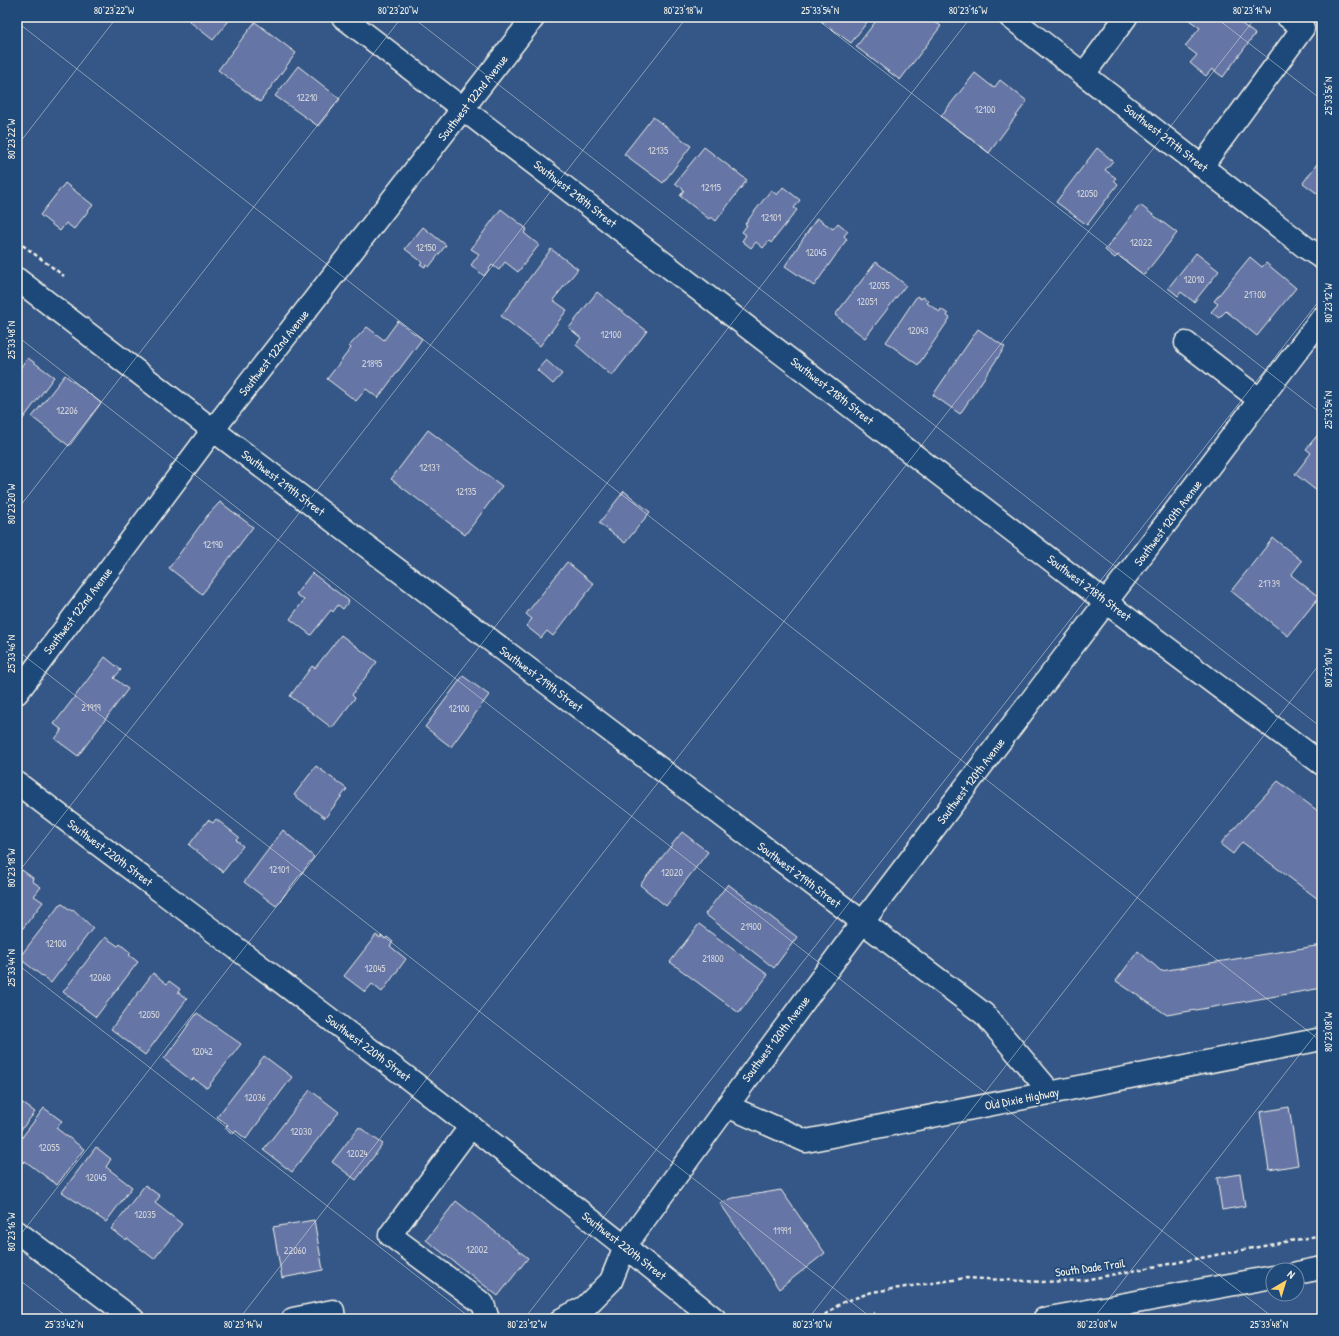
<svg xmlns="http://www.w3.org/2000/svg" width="1339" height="1336" font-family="'Patrick Hand',sans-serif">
<rect width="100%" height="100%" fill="#345787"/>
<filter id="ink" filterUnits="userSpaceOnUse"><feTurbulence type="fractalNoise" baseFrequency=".025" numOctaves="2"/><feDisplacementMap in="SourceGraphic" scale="8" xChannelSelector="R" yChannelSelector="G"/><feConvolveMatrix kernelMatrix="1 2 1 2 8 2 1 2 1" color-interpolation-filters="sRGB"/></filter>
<g filter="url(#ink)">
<g fill="#6576a6" stroke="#f4f1e8">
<polygon points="192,17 232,17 213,40 189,21"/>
<polygon points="816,17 871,17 851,43"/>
<polygon points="879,17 928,17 941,26 900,80 856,47"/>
<polygon points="1185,17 1233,17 1255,34 1223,77 1212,69 1206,76 1190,63 1197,55 1185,46 1200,28"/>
<polygon points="255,22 296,53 260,102 218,70"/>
<polygon points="298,66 340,99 318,126 275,96"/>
<polygon points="975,73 994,88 1000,80 1027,101 989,153 941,116"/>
<polygon points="653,117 691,146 663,183 624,154"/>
<polygon points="704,147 747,180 716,221 711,217 709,219 680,196 684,190 675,183"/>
<polygon points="1097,148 1113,161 1105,170 1116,178 1114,180 1118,184 1087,225 1056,202"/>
<polygon points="1322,157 1322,197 1303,183"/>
<polygon points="65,183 93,205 74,229 66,223 60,231 40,215"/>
<polygon points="783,187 800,200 794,208 797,210 771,243 769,241 763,248 756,242 751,248 742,241 746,235 742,232 747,225 745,224 771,190 777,195"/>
<polygon points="1140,205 1177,233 1144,275 1118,255 1115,258 1105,250"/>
<polygon points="501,209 527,229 524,233 539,245 518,272 505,262 499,270 492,265 484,276 471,265 479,254 471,249"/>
<polygon points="817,218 833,229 838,223 848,231 844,236 847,239 814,286 785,266"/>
<polygon points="423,227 446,245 429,267 426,265 425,267 423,266 420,264 422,262 405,249"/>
<polygon points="551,249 578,269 553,300 567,310 540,346 501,316"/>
<polygon points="1196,253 1219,271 1194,302 1181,292 1178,296 1168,288"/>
<polygon points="1250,257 1262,267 1266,263 1296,288 1257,336 1226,311 1219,318 1211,312 1218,304 1214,301"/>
<polygon points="876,262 906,285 865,338 835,315"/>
<polygon points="597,292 647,331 612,376 576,345 581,338 569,328"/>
<polygon points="917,296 921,299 923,297 929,301 927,303 940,312 941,309 948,314 947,316 950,318 918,365 886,342"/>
<polygon points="398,321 422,339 378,398 366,389 356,401 327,379 351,348 349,346 367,327 384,340"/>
<polygon points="978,329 1005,347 960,414 933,395"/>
<polygon points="28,358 54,377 17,427 17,372"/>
<polygon points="546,360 562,374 553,384 537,370"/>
<polygon points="65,375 101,403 69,446 32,417"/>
<polygon points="428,430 502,486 465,535 391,479"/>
<polygon points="1320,432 1322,433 1322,495 1295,474 1311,453 1306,449"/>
<polygon points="624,491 650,512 625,543 599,523"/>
<polygon points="220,502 253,527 202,594 169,568 207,516"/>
<polygon points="1273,538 1302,561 1291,575 1319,597 1288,636 1231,591"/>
<polygon points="567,562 594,584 553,636 547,631 541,638 526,626 532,619 526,614"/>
<polygon points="312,573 349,601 343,609 338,605 333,612 331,610 311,635 290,619 304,600 296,594"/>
<polygon points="341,635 377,662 352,695 355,698 332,728 290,696 312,666 315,668"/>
<polygon points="105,657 121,670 114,678 128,689 78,756 55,739 62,730 54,724"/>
<polygon points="463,676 489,695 451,747 425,727"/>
<polygon points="316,766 347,789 325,818 294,795"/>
<polygon points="1278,781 1322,814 1322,902 1242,842 1233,854 1220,844"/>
<polygon points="216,819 239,837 236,840 243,846 223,872 189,845 208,820 213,823"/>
<polygon points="283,830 314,857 276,906 244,882"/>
<polygon points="682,832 708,852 666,906 640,885"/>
<polygon points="17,870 20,872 22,870 33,878 32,881 41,887 34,896 43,902 17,936"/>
<polygon points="728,884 797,937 774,968 705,914"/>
<polygon points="61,903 72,911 73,909 93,928 51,983 19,958"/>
<polygon points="699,924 768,975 739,1013 670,962"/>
<polygon points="376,935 380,938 381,936 385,939 387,937 393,942 390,946 406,959 382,992 372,984 365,992 344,976"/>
<polygon points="105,937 118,946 120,944 131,953 129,955 138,962 96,1017 63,992"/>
<polygon points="1322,945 1322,988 1167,1015 1116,981 1138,951 1161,971"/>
<polygon points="153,973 167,984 169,981 180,989 178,992 187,999 145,1055 111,1029"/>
<polygon points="197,1013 241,1044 207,1088 193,1078 191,1080 164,1059"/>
<polygon points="264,1056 292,1077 246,1139 236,1131 233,1134 225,1128 228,1125 217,1117"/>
<polygon points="310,1090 339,1112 292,1172 263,1150"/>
<polygon points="17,1099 35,1112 17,1135"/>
<polygon points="1289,1107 1298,1165 1269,1170 1260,1112"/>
<polygon points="44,1108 62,1121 56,1128 84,1149 57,1185 25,1161 24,1163 17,1158 17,1144"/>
<polygon points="359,1127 383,1144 356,1180 332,1162"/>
<polygon points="96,1147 111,1159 106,1167 132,1187 106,1222 62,1192"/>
<polygon points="1240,1174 1245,1206 1222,1210 1217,1178"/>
<polygon points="145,1185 160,1196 155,1203 182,1224 154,1259 127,1238 126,1240 111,1229"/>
<polygon points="781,1190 825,1253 779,1289 720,1203 733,1198"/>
<polygon points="456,1201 528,1258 498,1296 426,1240"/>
<polygon points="314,1220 323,1270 282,1278 273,1227"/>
<polygon points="17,1314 24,1319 17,1319"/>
</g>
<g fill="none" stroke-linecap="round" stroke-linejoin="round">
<g stroke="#f4f1e8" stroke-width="25">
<g id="minor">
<polyline points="343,17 1107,603 1322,764"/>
<polyline points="1010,17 1305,247 1322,258"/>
<polyline points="1084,74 1126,17"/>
<polyline points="1202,166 1303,28 1288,17"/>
<polyline points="17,279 196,417 984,1014 1051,1093"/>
<polyline points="1186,343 1260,400"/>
<polyline points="17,693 213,430 534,17"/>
<path d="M17 783C251 960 487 1134 715 1319"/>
<polyline points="727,1106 806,1141 1322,1039"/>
<polyline points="471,1126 390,1235 483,1304 488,1319"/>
<polyline points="17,1232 133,1319"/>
<polyline points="1297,1273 1322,1268"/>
<polyline points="293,1319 333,1311 334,1319"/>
<polyline points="562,1319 585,1307 611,1281 625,1246 727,1106 862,923 1322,318"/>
<polyline points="1044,1319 1273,1277"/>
</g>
</g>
<g stroke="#f4f1e8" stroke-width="2.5" stroke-dasharray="4 3" stroke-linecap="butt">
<polyline points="17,241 64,276"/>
<polyline points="819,1319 841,1303 872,1292 966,1278 1043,1282 1084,1280 1322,1235"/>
<polyline points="860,1319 875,1313"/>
</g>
<use href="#minor" stroke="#1f4a7a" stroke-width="22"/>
</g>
</g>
<path fill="none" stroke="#f4f1e8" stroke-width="1" stroke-opacity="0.45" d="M412 17 1322 728M814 17 1322 414M1215 17 1322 100M17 22 1322 1042M17 146 117 17M17 336 1275 1319M17 510 402 17M17 650 873 1319M17 874 687 17M17 964 472 1319M17 1239 971 17M17 1278 70 1319M239 1319 1256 17M524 1319 1322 297M808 1319 1322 661M1093 1319 1322 1026"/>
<g text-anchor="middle" stroke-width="3.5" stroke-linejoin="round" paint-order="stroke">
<g font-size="10" fill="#d0d2d8">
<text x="307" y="101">12210</text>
<text x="985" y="113">12100</text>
<text x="658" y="154">12135</text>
<text x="711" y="191">12115</text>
<text x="1087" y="197">12050</text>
<text x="771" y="221">12101</text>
<text x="1141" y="246">12022</text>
<text x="426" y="251">12150</text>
<text x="816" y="256">12045</text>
<text x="1194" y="283">12010</text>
<text x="879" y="289">12055</text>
<text x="1255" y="298">21700</text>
<text x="867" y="305">12051</text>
<text x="918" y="334">12043</text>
<text x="611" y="338">12100</text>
<text x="372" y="367">21895</text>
<text x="67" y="414">12206</text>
<text x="430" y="471">12137</text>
<text x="466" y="495">12135</text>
<text x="213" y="548">12190</text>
<text x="1269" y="587">21739</text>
<text x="91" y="711">21919</text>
<text x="459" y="712">12100</text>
<text x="279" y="873">12101</text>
<text x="672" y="876">12020</text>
<text x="751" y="930">21900</text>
<text x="56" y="947">12100</text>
<text x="713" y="962">21800</text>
<text x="375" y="972">12045</text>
<text x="100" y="981">12060</text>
<text x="149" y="1018">12050</text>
<text x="202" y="1055">12042</text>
<text x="255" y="1101">12036</text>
<text x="301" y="1135">12030</text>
<text x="49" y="1151">12055</text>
<text x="357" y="1157">12024</text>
<text x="96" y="1181">12045</text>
<text x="145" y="1218">12035</text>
<text x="782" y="1234">11991</text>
<text x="477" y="1253">12002</text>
<text x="295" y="1254">22060</text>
</g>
<g font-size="12" fill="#f4f1e8" stroke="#1f4a7a">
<text transform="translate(473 98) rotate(-52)" y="4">Southwest 122nd Avenue</text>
<text transform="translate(1166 138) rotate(38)" y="4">Southwest 217th Street</text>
<text transform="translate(575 194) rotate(38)" y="4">Southwest 218th Street</text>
<text transform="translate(274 353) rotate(-52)" y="4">Southwest 122nd Avenue</text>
<text transform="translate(832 391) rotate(38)" y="4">Southwest 218th Street</text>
<text transform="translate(283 483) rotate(37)" y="4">Southwest 219th Street</text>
<text transform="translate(1168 523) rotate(-53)" y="4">Southwest 120th Avenue</text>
<text transform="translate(1089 588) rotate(37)" y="4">Southwest 218th Street</text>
<text transform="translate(78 611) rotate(-53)" y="4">Southwest 122nd Avenue</text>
<text transform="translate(541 679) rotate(37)" y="4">Southwest 219th Street</text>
<text transform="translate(971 781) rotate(-53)" y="4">Southwest 120th Avenue</text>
<text transform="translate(110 853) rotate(37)" y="4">Southwest 220th Street</text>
<text transform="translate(799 875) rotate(37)" y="4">Southwest 219th Street</text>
<text transform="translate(776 1039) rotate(-53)" y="4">Southwest 120th Avenue</text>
<text transform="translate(368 1048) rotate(37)" y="4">Southwest 220th Street</text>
<text transform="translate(1022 1099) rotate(-11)" y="4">Old Dixie Highway</text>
<text transform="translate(624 1246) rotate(38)" y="4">Southwest 220th Street</text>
<text transform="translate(1090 1268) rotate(-8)" y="4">South Dade Trail</text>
</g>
</g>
<rect width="1339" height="1336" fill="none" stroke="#1f4a7a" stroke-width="44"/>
<g transform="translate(1285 1282) rotate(38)"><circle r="19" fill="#1f4a7a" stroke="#748da6"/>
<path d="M0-3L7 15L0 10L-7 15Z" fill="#ffd166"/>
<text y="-6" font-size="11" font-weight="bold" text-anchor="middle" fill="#f4f1e8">N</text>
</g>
<rect x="22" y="22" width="1295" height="1292" fill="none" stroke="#f4f1e8" stroke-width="1.5"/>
<g font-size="10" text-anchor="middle" fill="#f4f1e8">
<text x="114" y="14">80°23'22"W</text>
<text x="398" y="14">80°23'20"W</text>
<text x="683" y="14">80°23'18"W</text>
<text x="820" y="14">25°33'54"N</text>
<text x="968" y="14">80°23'16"W</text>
<text x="1252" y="14">80°23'14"W</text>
<text transform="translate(1328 96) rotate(-90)" y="4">25°33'56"N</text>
<text transform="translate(11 139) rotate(-90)" y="4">80°23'22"W</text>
<text transform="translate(1328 303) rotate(-90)" y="4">80°23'12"W</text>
<text transform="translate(11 340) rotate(-90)" y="4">25°33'48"N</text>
<text transform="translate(1328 410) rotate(-90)" y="4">25°33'54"N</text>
<text transform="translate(11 504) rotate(-90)" y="4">80°23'20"W</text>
<text transform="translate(11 654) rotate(-90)" y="4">25°33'46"N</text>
<text transform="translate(1328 668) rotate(-90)" y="4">80°23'10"W</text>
<text transform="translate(11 868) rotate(-90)" y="4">80°23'18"W</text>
<text transform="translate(11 968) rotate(-90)" y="4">25°33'44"N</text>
<text transform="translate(1328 1032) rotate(-90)" y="4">80°23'08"W</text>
<text transform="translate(11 1232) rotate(-90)" y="4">80°23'16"W</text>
<text x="64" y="1328">25°33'42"N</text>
<text x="243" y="1328">80°23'14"W</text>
<text x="527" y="1328">80°23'12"W</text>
<text x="812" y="1328">80°23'10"W</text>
<text x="1097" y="1328">80°23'08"W</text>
<text x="1269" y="1328">25°33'48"N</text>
</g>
</svg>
